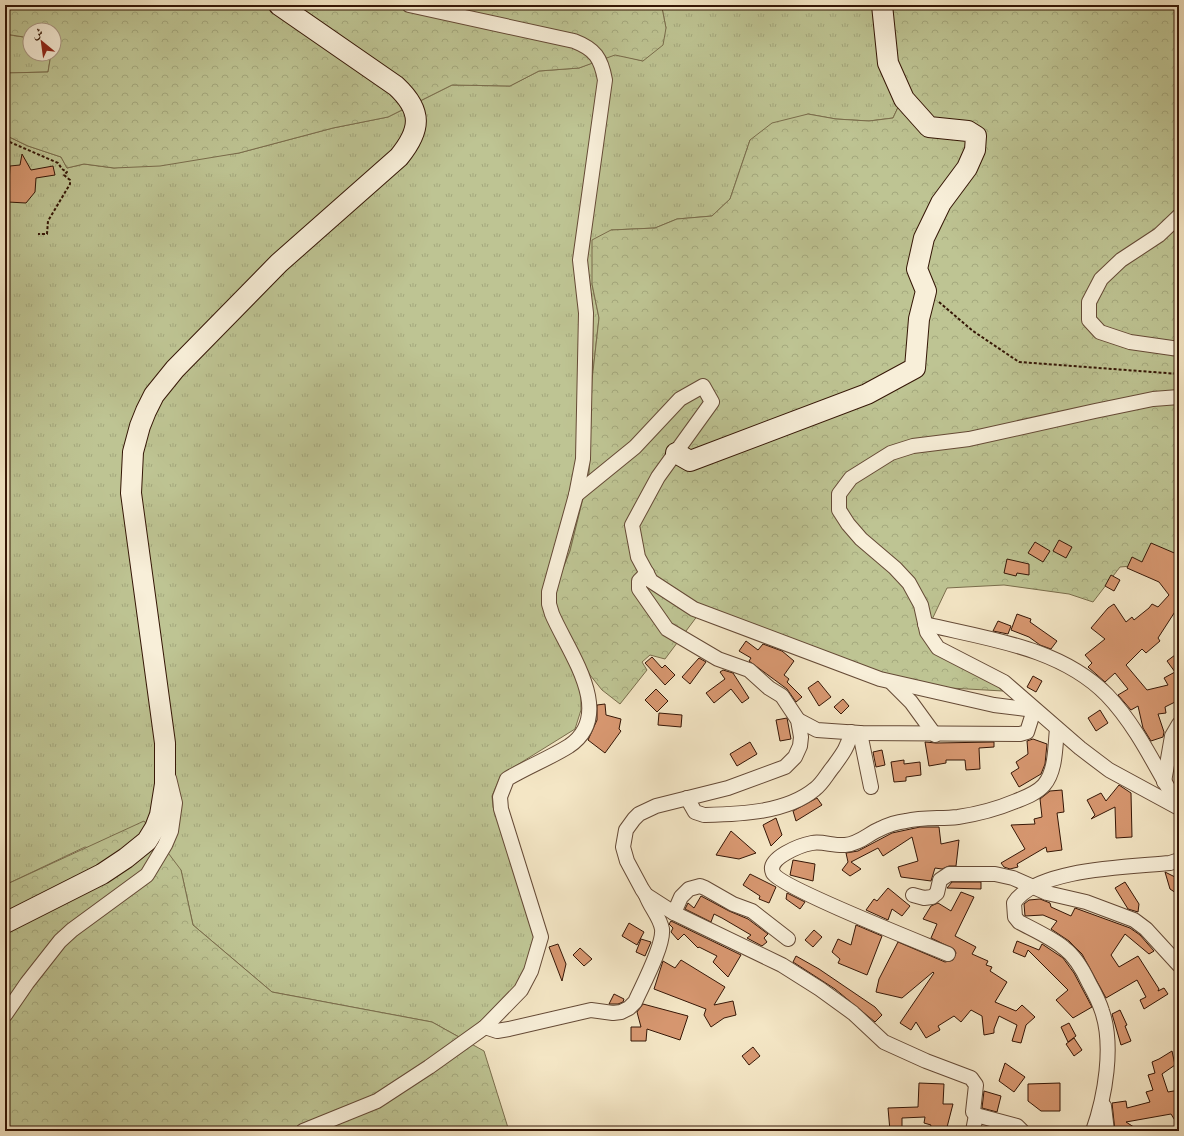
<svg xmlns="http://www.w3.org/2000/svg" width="1184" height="1136" font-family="'IM FELL English',Amiri,serif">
<defs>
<pattern id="grass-tufts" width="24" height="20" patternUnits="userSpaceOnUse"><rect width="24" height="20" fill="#bec493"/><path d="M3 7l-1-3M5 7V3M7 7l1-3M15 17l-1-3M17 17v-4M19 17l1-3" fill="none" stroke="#a4a87d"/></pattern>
<pattern id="forest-crowns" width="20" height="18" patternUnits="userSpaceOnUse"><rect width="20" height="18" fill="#bec493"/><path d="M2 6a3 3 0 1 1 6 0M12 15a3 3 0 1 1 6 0" fill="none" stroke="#a4a87d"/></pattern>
</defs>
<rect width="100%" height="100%" fill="#f4e6c5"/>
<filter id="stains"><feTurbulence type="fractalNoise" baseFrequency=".005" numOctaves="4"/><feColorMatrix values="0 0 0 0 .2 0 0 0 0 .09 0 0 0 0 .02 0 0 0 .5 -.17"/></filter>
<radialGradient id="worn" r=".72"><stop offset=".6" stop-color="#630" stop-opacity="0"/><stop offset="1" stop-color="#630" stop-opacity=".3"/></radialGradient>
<g fill="url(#grass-tufts)" stroke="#7a6d4c">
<polygon points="664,5 893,5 892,19 907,88 893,118 869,121 836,119 808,114 750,140 730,199 712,216 677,219 655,228 611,230 592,284 599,318 592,380 589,474 570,551 560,576 581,686 581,710 575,729 501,775 492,796 493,807 517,874 534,933 532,953 524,975 499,1009 459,1037 432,1022 272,992 193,925 181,870 85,847 5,885 5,135 28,146 61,157 67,168 84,164 114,168 239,153 333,128 388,117 452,85 510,86 539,71 579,68 615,54 643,61 666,28 662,8"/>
<polygon points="5,34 30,38 30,54 51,54 48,72 5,73"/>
</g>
<g fill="url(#forest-crowns)" stroke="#7a6d4c">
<polygon points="5,5 664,5 662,8 666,28 663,45 643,61 615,55 579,68 539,71 510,86 452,85 388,117 333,128 239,153 160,166 114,168 84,164 67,168 61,157 28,146 5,135 5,73 48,72 51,54 54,54 54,30 30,30 30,38 5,34"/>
<polygon points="893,5 1179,5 1179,562 1120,567 1093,602 1069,594 1004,585 947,588 927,630 1003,691 932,687 851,668 698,615 665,659 650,655 642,662 647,670 620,704 602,690 590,675 559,616 554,596 560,576 570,551 589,474 592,380 599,318 592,284 592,240 611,230 655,228 677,219 712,216 730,199 750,140 772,123 808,114 836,119 869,121 893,118 907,88 897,65 892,19"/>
<polygon points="144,821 181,870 193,925 272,992 432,1022 484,1051 509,1131 5,1131 5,885"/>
</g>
<g fill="#d79770" stroke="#351606">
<polygon points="22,154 31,170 53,166 55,175 36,178 35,192 26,203 8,202 10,166 20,165"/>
<polygon points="1059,540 1072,547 1066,558 1053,551"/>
<polygon points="1035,542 1050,551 1043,562 1028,553"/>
<polygon points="1151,543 1179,555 1179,608 1178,607 1158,638 1160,641 1146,653 1142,649 1126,665 1147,690 1168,685 1164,678 1175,672 1167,661 1179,652 1179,700 1165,707 1166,713 1158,714 1164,732 1163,737 1151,741 1143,728 1138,706 1131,710 1118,695 1128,689 1115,673 1105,682 1088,667 1092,663 1085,655 1105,639 1091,628 1108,608 1114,604 1126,622 1132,617 1134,620 1149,608 1152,604 1158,607 1169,595 1159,582 1127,568 1132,557 1142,562"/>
<polygon points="1007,559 1029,564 1029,575 1017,573 1016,576 1004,573"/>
<polygon points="1111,575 1120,580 1114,591 1105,586"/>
<polygon points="1017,614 1031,619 1030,622 1057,641 1051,649 1040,645 1029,637 1011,630"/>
<polygon points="998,621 1011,626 1008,634 993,631"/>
<polygon points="746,641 758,650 763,644 782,651 794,661 784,675 789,679 787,682 802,697 796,702 787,689 749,661 751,658 739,651"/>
<polygon points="652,657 662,668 665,665 675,675 665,685 645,663"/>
<polygon points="699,658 706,662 690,684 682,677"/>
<polygon points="723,670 733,673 749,698 742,703 731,689 714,703 706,693 725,679 720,672"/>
<polygon points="1033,676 1042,681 1036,692 1027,687"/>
<polygon points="818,681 831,697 819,706 808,688"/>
<polygon points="656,689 668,701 657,712 645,700"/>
<polygon points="843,699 849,706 841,714 834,707"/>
<polygon points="605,704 606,715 621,719 619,729 621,731 605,753 588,740 597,720 597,705"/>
<polygon points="1100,710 1108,723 1096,731 1088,718"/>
<polygon points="659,713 682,715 681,727 658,725"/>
<polygon points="787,718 791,739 780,741 776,720"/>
<polygon points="1033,739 1047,744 1045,764 1041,774 1019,787 1011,773 1019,768 1016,762 1028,754 1027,741"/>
<polygon points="750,742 757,754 737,766 730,754"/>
<polygon points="925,742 936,743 994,742 994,747 979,748 980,769 966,770 965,760 946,760 946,763 929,766"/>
<polygon points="882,750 885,765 876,767 873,752"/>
<polygon points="904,760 904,764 920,762 921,775 906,777 906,781 894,782 891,762"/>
<polygon points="1119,785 1131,793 1132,837 1116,838 1115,807 1091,819 1095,815 1087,800 1101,793 1106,801"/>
<polygon points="1062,790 1064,812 1057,813 1062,850 1047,852 1046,847 1017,864 1018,867 1010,869 1004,867 1001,863 1025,849 1011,825 1035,824 1034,819 1042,817 1040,799 1050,791"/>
<polygon points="817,798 822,805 796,821 793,811"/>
<polygon points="776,818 782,835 771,846 763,825"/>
<polygon points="920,827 939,827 941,844 959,840 956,866 949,866 942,869 935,868 931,881 901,877 898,867 918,861 912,837 883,856 878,848 851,862 861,869 850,876 842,870 848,862 846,853 858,851 892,833"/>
<polygon points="731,831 756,853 739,859 716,855"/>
<polygon points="793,860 815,864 813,881 790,875"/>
<polygon points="1165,872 1179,879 1179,895 1170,889"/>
<polygon points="750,874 776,887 769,903 759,899 760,896 743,885"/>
<polygon points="952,882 981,882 981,889 947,888"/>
<polygon points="1125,882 1139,904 1138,912 1128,909 1115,888"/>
<polygon points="888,888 910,906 902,916 892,909 888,920 866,910 874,899 877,901"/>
<polygon points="961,892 974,897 955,936 976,947 972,954 988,961 986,965 992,967 990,971 1007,982 995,1002 1016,1011 1022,1005 1035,1017 1026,1025 1021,1043 1012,1041 1017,1025 999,1016 994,1029 994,1033 984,1035 982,1016 971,1010 961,1022 954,1016 938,1026 940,1030 926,1038 916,1022 911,1030 900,1023 934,973 933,972 902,998 876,992 879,979 898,942 945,962 953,960 956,953 954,949 931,938 937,924 923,919 931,906 938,903 951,911"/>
<polygon points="787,893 805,902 800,909 786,899"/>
<polygon points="701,896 729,911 748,919 768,934 764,938 767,942 762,946 747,938 751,935 722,918 714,914 711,922 685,909 688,903 694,908"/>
<polygon points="1040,899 1050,903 1051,907 1071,916 1075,908 1130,928 1140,935 1154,951 1149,954 1125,934 1111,955 1119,967 1138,956 1159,989 1158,991 1164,988 1168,994 1144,1009 1140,1000 1146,997 1137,980 1106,998 1082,954 1069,941 1051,929 1057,921 1043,915 1025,916 1024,904 1029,900"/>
<polygon points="671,921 741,955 728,977 713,962 717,956 699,947 698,948 684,934 678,940 671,932 673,928 669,924"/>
<polygon points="629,923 644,932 637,945 622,936"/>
<polygon points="856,925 882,936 867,975 838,963 840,959 832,952 838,939 851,945"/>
<polygon points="814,930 822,937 813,947 805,940"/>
<polygon points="641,939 651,942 645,956 636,952"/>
<polygon points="1017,941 1039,950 1042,944 1063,958 1074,973 1092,1007 1073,1018 1056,1000 1068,990 1028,950 1025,957 1013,952"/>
<polygon points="558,944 566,964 562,981 549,947"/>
<polygon points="580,948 592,959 584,966 573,955"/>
<polygon points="796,956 819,969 875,1007 882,1015 875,1022 835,989 793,962"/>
<polygon points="681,960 725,987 714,1005 733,1001 736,1015 724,1018 711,1027 704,1015 706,1009 654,989 663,961 675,968"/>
<polygon points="614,994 624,999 623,1002 618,1004 609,1004"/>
<polygon points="643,1004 688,1016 680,1040 647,1029 646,1041 631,1041 631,1027 641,1027 637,1012"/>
<polygon points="1120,1010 1127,1025 1125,1026 1131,1041 1121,1045 1112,1014"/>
<polygon points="1069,1023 1076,1036 1068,1042 1061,1027"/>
<polygon points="1074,1038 1082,1050 1074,1056 1066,1044"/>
<polygon points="753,1047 760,1056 749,1065 742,1056"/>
<polygon points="1172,1051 1175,1065 1162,1074 1168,1092 1179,1090 1179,1127 1171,1114 1126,1122 1140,1131 1115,1131 1112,1103 1126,1101 1127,1108 1150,1102 1146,1092 1153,1090 1148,1075 1155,1073 1152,1062 1159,1059"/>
<polygon points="1005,1063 1025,1077 1014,1092 999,1081"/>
<polygon points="919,1083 944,1084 943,1104 953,1104 946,1131 929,1131 931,1125 924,1123 925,1117 902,1118 902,1131 890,1131 888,1108 918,1107"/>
<polygon points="1060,1083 1060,1111 1041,1111 1028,1101 1028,1084"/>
<polygon points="984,1091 1001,1096 997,1112 982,1108"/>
</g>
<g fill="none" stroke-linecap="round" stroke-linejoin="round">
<g stroke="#654a36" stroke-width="16">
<g id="street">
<polyline points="1179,216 1159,235 1121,260 1101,279 1089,302 1089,320 1100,332 1130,342 1179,349"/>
<polyline points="1179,397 1153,399 1095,411 969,439 913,446 891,453 851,478 839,494 839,510 848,524 861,539 895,568 909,583 921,605 927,632 938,648 1004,682 1080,748 1109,770 1179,808"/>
<polyline points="576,495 635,447 680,399 703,386 712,402 658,477 632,525 638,557 651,581 694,609 880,679 994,705 1034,710 1027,732 1020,734 860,733 817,730 798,720"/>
<polyline points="647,573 639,581 639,589 667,629 718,659 749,670 769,688 782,696 798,720 801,737 800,746 795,757 785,767 728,788 656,806 639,814 634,819 626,830 623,847 627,861 642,889 646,895 674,913 782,965 820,989 853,1013 884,1042 926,1061 971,1078 976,1085 973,1112 976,1115 1017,1126 1022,1131"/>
<path d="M925 624C987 639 1060 647 1107 695 1137 726 1157 770 1179 807"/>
<polyline points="892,683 911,702 935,735"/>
<polyline points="860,733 871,787"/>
<polyline points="1164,782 1172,736 1179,724"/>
<path d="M687 798 695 812 704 815C740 814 786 813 815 789 823 783 827 774 833 767 841 756 849 746 851 732"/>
<polyline points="913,895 924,898 932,897 937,893 940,880 949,874 995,874 1013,878 1047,893 1086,902 1134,920 1146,929 1179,965"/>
<polyline points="674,913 681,897 689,889 700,886 705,888 733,904 752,911 788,939"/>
<path d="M948 954C924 944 780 887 773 873 766 858 801 845 812 843 822 841 834 846 845 845 859 844 868 834 880 829 888 825 898 822 906 821 923 817 941 819 958 817 978 814 997 809 1016 801 1026 797 1037 793 1044 785 1056 771 1055 747 1057 729"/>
<polyline points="5,1015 27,983 60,941 72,930 147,875 165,845 171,831 175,803 169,778"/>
<path d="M485 1027 497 1031 509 1029 591 1010 613 1013 621 1012 629 1008 635 1002C642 986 664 946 662 929 660 917 650 907 646 895"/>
<polyline points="1104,1106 1107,1131"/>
<path d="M303 1131 377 1101 429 1067 485 1027 521 990 531 971 541 937 501 809 500 797 507 779C527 767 550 758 569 746 617 714 567 650 552 614L549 604V592L576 495 583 459 586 313 580 260 605 80C601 58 595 49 574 41L409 5"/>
<polyline points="973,1131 976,1115"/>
<path d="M1093 1131C1105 1097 1114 1046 1102 1011 1099 1001 1094 992 1089 983 1083 970 1076 957 1064 948 1052 938 1034 930 1019 922L1015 917 1014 903C1036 868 1131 867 1170 863L1179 860"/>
</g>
</g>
<g stroke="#351606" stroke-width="22">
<g id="secondary">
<polyline points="676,453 690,461 867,394 915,368 919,319 926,291 917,269 924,238 941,203 967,168 975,150 976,136 968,131 929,127 904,99 888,63 882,5"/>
<path d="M5 923 102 874 126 858 147 841 155 828 160 815 165 784V743L131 493 133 452 140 426 146 411 154 395 175 369 279 263 399 157C421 130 423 111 396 86L279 5"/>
</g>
</g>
<g stroke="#351606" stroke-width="2" stroke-dasharray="3 2" stroke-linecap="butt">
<polyline points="5,140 58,163 62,169 67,172 64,175 70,180 70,184 48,221 47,234 38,234"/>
<polyline points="939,302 973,331 1019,362 1179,374"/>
</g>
<use href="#street" stroke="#f8efd9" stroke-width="14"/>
<use href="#secondary" stroke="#f8efd9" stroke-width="20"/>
</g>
<rect width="1184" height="1136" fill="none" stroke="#f4e6c5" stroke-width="20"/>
<rect x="6" y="6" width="1172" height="1124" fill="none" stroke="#351606" stroke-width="2"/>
<rect x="10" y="10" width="1164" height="1116" fill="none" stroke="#351606"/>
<g transform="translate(42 42) rotate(331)"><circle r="19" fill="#f8efd9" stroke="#aa9885"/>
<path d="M0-3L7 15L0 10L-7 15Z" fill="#8f2418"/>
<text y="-6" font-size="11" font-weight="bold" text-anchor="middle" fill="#351606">ش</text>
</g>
<rect width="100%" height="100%" filter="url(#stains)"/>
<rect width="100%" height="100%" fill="url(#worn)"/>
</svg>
